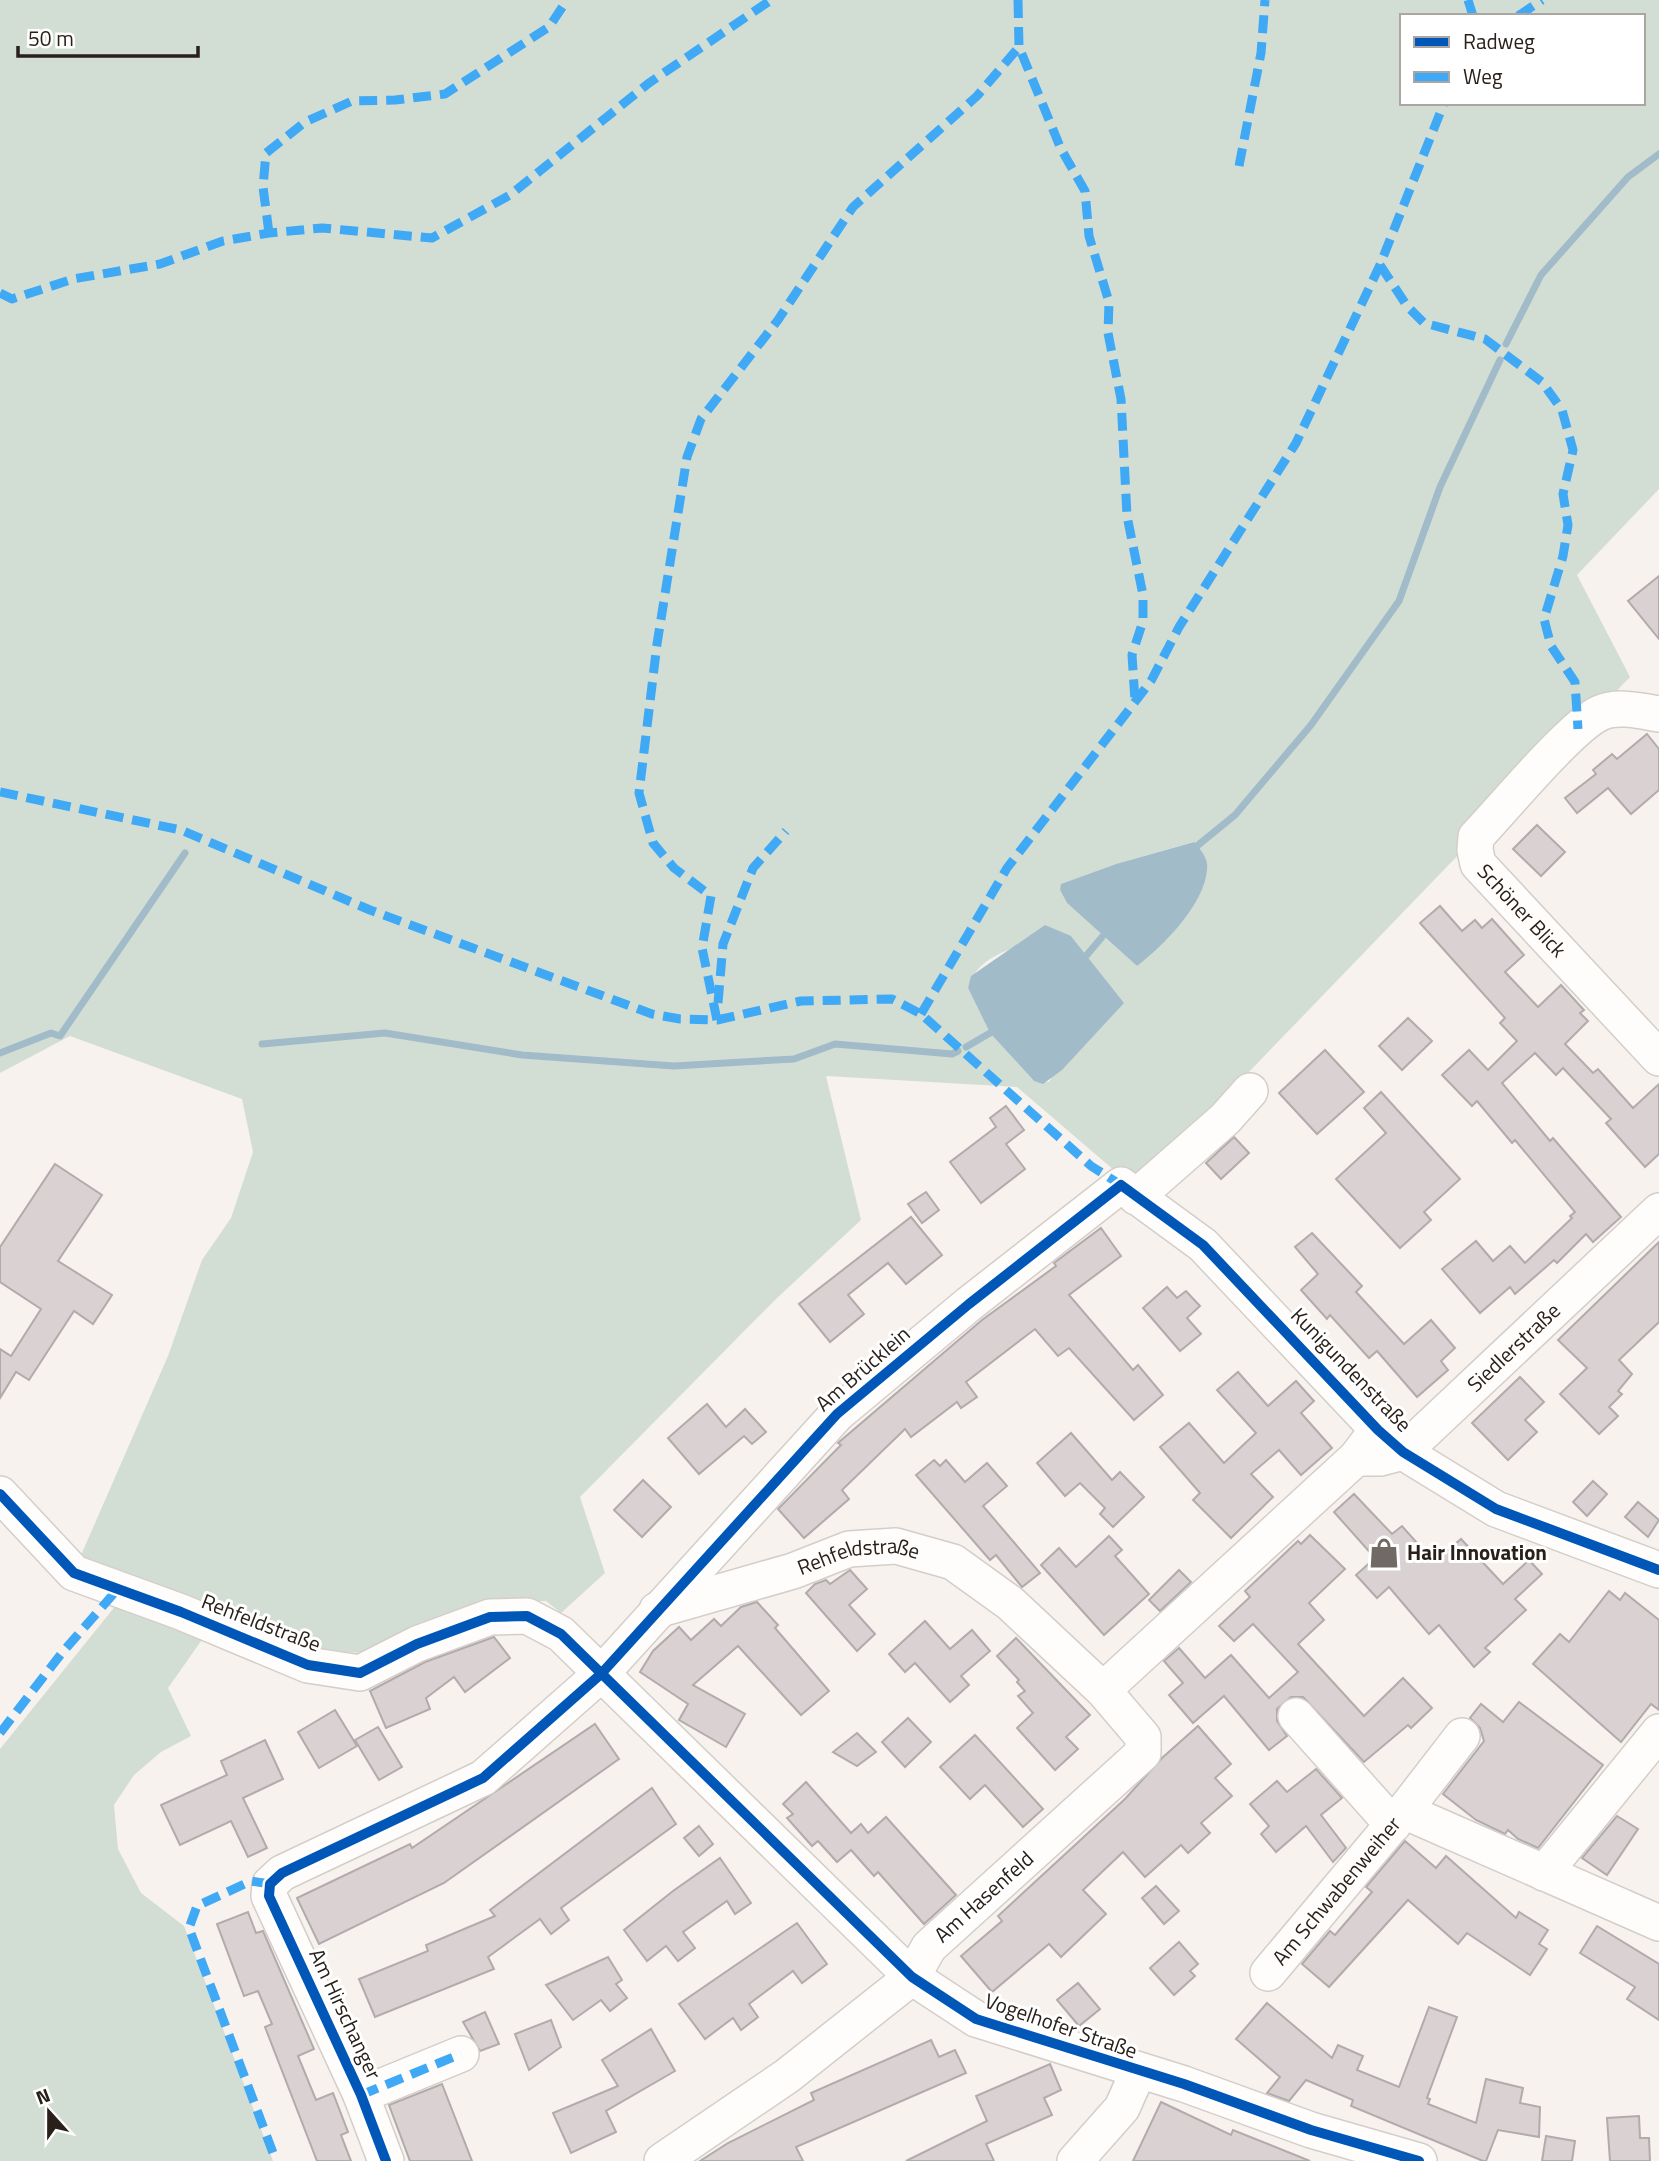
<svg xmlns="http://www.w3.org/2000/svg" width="1659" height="2161" font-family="'Titillium Web',sans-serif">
<rect width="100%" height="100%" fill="#f7f2ee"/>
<g fill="#d2ded4" fill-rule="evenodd">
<path d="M0 0H1659V489L1577 575 1630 677 1136 1189 1017 1087 826 1076 861 1220 776 1299 580 1497 605 1573 561 1613 546 1601 481 1602 368 1653 312 1651 78 1562 168 1356 202 1260 231 1218 253 1152 242 1099 70 1036 0 1073ZM1402 16H1643V103H1402ZM1193 842 1137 966 1067 903 1060 890 1062 884 1116 864ZM1071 936 1108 983 1049 1082 1034 1081 990 1033 968 988C980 947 1035 943 1071 936Z"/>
<polygon points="117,1604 206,1634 168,1688 191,1736 161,1752 134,1775 114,1805 118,1849 141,1893 184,1926 273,2161 0,2161 0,1749"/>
</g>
<g fill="#a2bbc9">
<path d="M1194 842C1201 850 1209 859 1207 870 1204 905 1163 946 1137 966L1067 903 1060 890 1061 884 1116 864Z"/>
<polygon points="1045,925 1071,936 1124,1003 1062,1070 1043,1084 1034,1081 990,1033 968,988 971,976"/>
</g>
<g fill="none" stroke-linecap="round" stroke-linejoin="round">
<g stroke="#a2bbc9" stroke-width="7">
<polyline points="1506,344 1541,275 1628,177 1659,154"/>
<polyline points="1197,846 1235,815 1311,725 1399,601 1440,487 1500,360"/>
<polyline points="1086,956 1102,937"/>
<polyline points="262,1044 385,1033 522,1055 674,1066 794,1059 835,1044 952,1054 958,1051"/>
<polyline points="966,1047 990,1033"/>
<polyline points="0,1053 51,1033 60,1036 185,853"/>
</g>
</g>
<g fill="#d9d1d2" stroke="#b2aaac" stroke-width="2">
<polygon points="1659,576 1659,639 1628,601"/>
<polygon points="1647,734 1659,749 1659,790 1631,814 1608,788 1577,813 1565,798 1596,774 1593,770 1612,754 1617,759"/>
<polygon points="1537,825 1565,852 1541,876 1513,849"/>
<polygon points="1440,906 1462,931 1475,920 1482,928 1492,919 1524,955 1505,972 1538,1007 1561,985 1584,1010 1580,1013 1588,1021 1565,1044 1593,1073 1598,1069 1633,1108 1659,1084 1659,1154 1645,1167 1606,1123 1611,1119 1563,1068 1556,1075 1535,1053 1502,1083 1550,1141 1553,1138 1621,1217 1593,1242 1586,1234 1557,1263 1554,1260 1515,1294 1510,1287 1480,1313 1442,1269 1476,1241 1493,1261 1510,1246 1525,1263 1572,1218 1570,1216 1575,1212 1515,1140 1512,1143 1477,1101 1472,1106 1442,1075 1469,1050 1488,1070 1517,1041 1500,1023 1505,1018 1420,923"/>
<polygon points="1408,1018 1432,1041 1402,1070 1379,1046"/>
<polygon points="1325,1050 1364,1092 1317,1134 1279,1093"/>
<polygon points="1381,1092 1460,1179 1424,1212 1431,1220 1400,1248 1336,1179 1386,1133 1364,1108"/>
<polygon points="1006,1106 1024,1130 1006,1144 1025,1169 981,1203 950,1162 996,1127 990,1118"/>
<polygon points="1234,1137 1249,1153 1221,1179 1206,1163"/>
<polygon points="55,1164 102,1195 58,1261 112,1295 93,1324 74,1311 29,1380 16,1372 0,1398 0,1349 11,1356 41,1309 0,1282 0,1247"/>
<polygon points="926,1192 939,1210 922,1223 908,1204"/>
<polygon points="911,1217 942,1255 906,1284 888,1263 848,1295 864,1314 830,1342 799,1304"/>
<polygon points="1101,1228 1121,1256 1069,1295 1133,1370 1138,1365 1163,1395 1134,1420 1069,1348 1058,1356 1035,1329 966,1382 977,1397 961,1408 957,1402 911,1437 905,1429 842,1490 849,1499 804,1538 778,1509 841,1445 838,1443 982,1320 1056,1266 1054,1263"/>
<polygon points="1312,1233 1362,1286 1356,1292 1404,1344 1431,1320 1455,1348 1441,1361 1448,1370 1417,1397 1377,1351 1369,1358 1330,1315 1327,1319 1301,1290 1318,1274 1295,1247"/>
<polygon points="1659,1242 1659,1322 1619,1360 1632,1374 1618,1391 1622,1394 1609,1407 1618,1416 1599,1434 1560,1394 1587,1368 1558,1340"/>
<polygon points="1167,1287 1177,1298 1186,1291 1200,1306 1187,1318 1201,1334 1180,1351 1143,1308"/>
<polygon points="1238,1372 1268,1406 1296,1381 1314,1401 1301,1413 1332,1448 1301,1475 1279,1450 1251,1474 1273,1497 1231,1538 1193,1500 1200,1493 1160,1447 1189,1423 1224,1463 1256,1433 1217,1390"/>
<polygon points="1520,1377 1544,1402 1525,1420 1537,1432 1508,1460 1472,1423"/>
<polygon points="707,1404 726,1427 745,1409 766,1432 752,1444 744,1436 699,1474 668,1438"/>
<polygon points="1071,1433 1112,1480 1120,1472 1144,1497 1113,1527 1100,1514 1105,1508 1080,1483 1065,1496 1037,1463"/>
<polygon points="934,1460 940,1466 946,1460 965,1482 987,1463 1007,1486 983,1506 1040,1573 1022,1587 996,1555 990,1560 916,1475"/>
<polygon points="643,1480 671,1507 642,1537 614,1510"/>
<polygon points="1593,1481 1607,1494 1587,1516 1573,1502"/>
<polygon points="1354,1494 1392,1534 1402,1526 1434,1562 1461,1539 1503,1584 1529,1560 1542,1574 1515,1599 1526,1610 1485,1648 1490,1652 1474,1667 1439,1625 1429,1634 1389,1587 1377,1598 1356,1575 1375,1558 1334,1512"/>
<polygon points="1638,1502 1659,1520 1648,1537 1625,1517"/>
<polygon points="1310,1535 1345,1569 1309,1603 1324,1620 1298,1644 1364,1716 1403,1678 1432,1708 1411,1728 1408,1725 1364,1762 1303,1697 1291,1697 1277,1709 1277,1721 1287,1736 1269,1750 1224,1696 1193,1723 1169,1695 1183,1683 1164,1661 1179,1648 1205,1678 1231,1655 1269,1698 1298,1672 1253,1624 1234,1641 1219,1626 1250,1597 1245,1591 1298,1541 1301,1544"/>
<polygon points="1109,1536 1122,1550 1115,1556 1149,1594 1104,1635 1041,1565 1059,1548 1076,1567"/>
<polygon points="850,1570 867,1589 849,1605 875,1634 857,1651 806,1593 815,1584 826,1580 830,1584"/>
<polygon points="1179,1570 1191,1582 1160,1611 1149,1600"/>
<polygon points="1609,1591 1620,1600 1625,1593 1659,1620 1659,1710 1651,1704 1621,1742 1533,1664 1560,1634 1569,1642"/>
<polygon points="757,1602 778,1625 775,1628 829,1691 801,1715 738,1646 693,1685 745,1714 726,1747 679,1720 688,1704 640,1672 653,1651 679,1627 691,1640 714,1619 721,1626 741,1607"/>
<polygon points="925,1621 950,1649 972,1630 990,1651 961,1676 969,1685 950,1702 915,1663 905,1672 889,1654"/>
<polygon points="494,1637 510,1658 465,1692 454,1677 426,1698 430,1709 386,1728 370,1691 425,1662"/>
<polygon points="1016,1638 1090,1715 1066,1737 1078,1749 1055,1770 1017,1728 1033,1713 1018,1696 1025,1691 1017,1682 1019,1680 997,1656"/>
<polygon points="1519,1702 1603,1765 1538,1848 1518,1839 1508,1830 1505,1834 1476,1820 1443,1794 1484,1741 1480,1728 1470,1718 1481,1704 1503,1722"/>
<polygon points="335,1710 357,1746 319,1768 298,1732"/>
<polygon points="908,1718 931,1742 905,1767 882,1742"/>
<polygon points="595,1724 619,1759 444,1883 319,1944 297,1898 410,1844 412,1848"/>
<polygon points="1198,1726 1231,1764 1215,1778 1232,1796 1201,1823 1210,1833 1188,1853 1181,1845 1145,1877 1123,1852 1083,1890 1106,1914 1061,1957 1049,1944 992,1992 961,1956 1002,1921 998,1916 1125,1799 1162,1758"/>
<polygon points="378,1727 402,1767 379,1780 355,1740"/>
<polygon points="857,1733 876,1752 857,1766 833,1752"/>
<polygon points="975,1735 1043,1809 1023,1827 985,1785 970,1799 940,1767"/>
<polygon points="265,1740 283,1779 243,1798 267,1848 248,1857 231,1821 180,1845 161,1805 227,1775 221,1761"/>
<polygon points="1316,1769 1342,1798 1321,1815 1346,1848 1333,1862 1306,1826 1276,1852 1261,1834 1269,1826 1250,1804 1277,1781 1287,1792"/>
<polygon points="806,1782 851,1833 861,1824 868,1833 886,1817 956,1895 924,1924 878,1872 874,1876 851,1850 837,1862 818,1841 812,1846 787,1818 793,1814 783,1804"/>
<polygon points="652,1788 676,1824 561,1908 569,1920 551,1934 540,1919 488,1957 494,1969 375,2017 359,1979 428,1951 426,1945 495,1916 490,1910"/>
<polygon points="1617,1816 1638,1829 1607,1875 1582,1858"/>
<polygon points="699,1826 713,1844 699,1856 684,1838"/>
<polygon points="1405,1841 1436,1868 1446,1856 1516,1918 1519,1912 1548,1930 1539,1944 1547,1949 1530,1975 1467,1933 1458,1944 1408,1900 1329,1987 1302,1964 1330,1931 1335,1935 1372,1892 1366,1887"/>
<polygon points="720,1858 751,1903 735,1914 727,1901 683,1932 695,1948 678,1961 666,1946 647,1961 624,1930 673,1891"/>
<polygon points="1156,1886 1179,1911 1164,1924 1142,1898"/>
<polygon points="248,1912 256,1933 263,1931 314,2049 298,2056 316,2100 333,2093 348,2132 341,2135 351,2161 317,2161 265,2027 272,2024 258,1991 244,1996 217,1924"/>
<polygon points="797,1923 827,1964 802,1983 793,1971 749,2004 758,2017 741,2030 733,2018 705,2039 679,2004"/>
<polygon points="1597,1926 1659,1964 1659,2020 1627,1999 1635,1987 1580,1953"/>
<polygon points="1179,1942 1198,1964 1190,1971 1195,1976 1174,1995 1150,1968"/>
<polygon points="608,1957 622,1980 616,1984 627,1998 610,2011 601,2000 573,2020 546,1985"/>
<polygon points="1078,1983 1100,2009 1079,2026 1057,2000"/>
<polygon points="1267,2003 1332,2058 1338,2045 1363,2056 1357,2070 1399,2087 1429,2007 1457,2017 1427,2098 1430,2099 1428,2104 1476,2123 1486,2079 1523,2088 1520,2103 1540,2107 1539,2137 1498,2130 1486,2161 1483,2161 1351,2106 1353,2100 1306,2080 1289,2101 1267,2093 1280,2077 1236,2039"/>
<polygon points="485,2012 499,2044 480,2051 463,2022"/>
<polygon points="551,2020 561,2047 529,2070 515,2034"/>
<polygon points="651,2029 675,2071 606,2111 616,2132 571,2153 553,2113 618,2086 602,2060"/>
<polygon points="931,2040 939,2057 955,2050 966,2073 796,2147 803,2161 700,2161 728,2143 814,2100 811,2093"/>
<polygon points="1050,2064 1061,2090 1044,2098 1052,2115 986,2144 994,2161 906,2161 987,2121 976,2096"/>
<polygon points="442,2084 472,2161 410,2161 389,2105"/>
<polygon points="1161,2102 1231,2135 1233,2130 1310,2161 1133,2161"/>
<polygon points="1639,2116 1640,2138 1649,2138 1650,2161 1610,2161 1607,2118"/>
<polygon points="1546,2136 1575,2141 1572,2161 1542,2161"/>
</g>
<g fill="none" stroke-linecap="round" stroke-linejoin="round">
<g stroke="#d4cec9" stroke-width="38">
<g id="minor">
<path id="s1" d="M1659 714C1641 711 1617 705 1600 713 1571 726 1502 810 1476 837L1475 850 1478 864 1659 1058"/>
<polyline points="1136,1197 1225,1119 1250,1091"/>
<path id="s2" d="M1356 1458H1380L1403 1452 1659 1211"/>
<polyline points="0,1494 74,1573 181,1612 308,1665 360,1673 417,1644 490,1617 527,1616 561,1634 912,1977 976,2019 1184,2084 1311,2130 1419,2161"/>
<path id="s3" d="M657 1610 793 1571 849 1549 896 1546 953 1562 1010 1603 1103 1690 1143 1737V1753L929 1947 912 1977 787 2076 662 2161"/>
<polyline points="1103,1690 1356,1458 1369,1441"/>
<polyline points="1296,1716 1393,1825"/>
<polyline points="1404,1811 1462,1736"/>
<polyline points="1544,1873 1659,1732"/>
<path id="s4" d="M1268 1973 1404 1811 1659 1923"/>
<polyline points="361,2095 461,2054"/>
<polyline points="386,2161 361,2095 269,1896 270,1884 282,1873 483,1778 601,1674 837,1414 969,1304 1121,1185 1203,1245 1378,1430 1403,1452 1496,1509 1659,1570"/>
<polyline points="1075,2161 1122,2108 1138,2072"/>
</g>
</g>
<use href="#minor" stroke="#fefdfc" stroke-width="35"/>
<g stroke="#3fa9f5" stroke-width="9" stroke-dasharray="18 9" stroke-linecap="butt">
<polyline points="1018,0 1019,47 1061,149 1085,191 1089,236 1109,302 1108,333 1121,399 1127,516 1143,595 1143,621 1132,655 1135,701"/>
<polyline points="1468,0 1473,16"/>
<polyline points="1518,16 1542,0"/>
<polyline points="1239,166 1261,53 1265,0"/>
<polyline points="269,233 263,187 266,153 305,122 352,101 395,100 445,94 549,27 567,0"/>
<polyline points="1380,265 1407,306 1424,323 1485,339 1542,382 1562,410 1573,450 1563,494 1568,525 1563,556 1544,619 1551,646 1575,682 1578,729"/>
<polyline points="0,293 12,299 73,279 160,264 223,241 269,233 322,228 432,238 510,195 649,83 771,0"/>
<polyline points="0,792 181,830 370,910 652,1014 680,1019 717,1020 801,1001 892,999 921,1014 1091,1166 1121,1185 1117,1188"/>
<polyline points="718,1003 723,944 753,868 786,831"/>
<polyline points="921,1014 1007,868 1151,681 1179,627 1296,443 1380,265 1444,103"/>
<polyline points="717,1020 702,948 711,896 674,868 653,843 639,793 657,644 687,457 701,419 778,320 853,207 977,96 1019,47"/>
<polyline points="0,1733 61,1654 116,1591"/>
<polyline points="270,1884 251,1881 197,1906 189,1928 276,2161"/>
<polyline points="361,2095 461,2054"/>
</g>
<g stroke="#fff" stroke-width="15">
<g id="cycleway">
<polyline points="0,1494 74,1573 181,1612 308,1665 360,1673 417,1644 490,1617 527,1616 561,1634 912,1977 976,2019 1184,2084 1311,2130 1419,2161"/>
<polyline points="386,2161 361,2095 269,1896 270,1884 282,1873 483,1778 601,1674 837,1414 969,1304 1121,1185 1203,1245 1378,1430 1403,1452 1496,1509 1659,1570"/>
</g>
</g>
<use href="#cycleway" stroke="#0057b8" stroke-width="10"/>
</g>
<defs>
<g id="shop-bare" transform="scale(2.415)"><path d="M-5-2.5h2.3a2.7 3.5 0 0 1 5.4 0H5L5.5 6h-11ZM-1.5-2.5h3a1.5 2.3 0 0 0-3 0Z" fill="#716a64" stroke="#fff" stroke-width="2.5" paint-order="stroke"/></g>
</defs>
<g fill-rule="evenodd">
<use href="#shop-bare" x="1384" y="1553"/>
</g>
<g text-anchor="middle" stroke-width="6" stroke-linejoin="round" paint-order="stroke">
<g font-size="21" fill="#29201a" stroke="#fff">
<text dy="7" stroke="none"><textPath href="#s1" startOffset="327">Schöner Blick</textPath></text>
<text dy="7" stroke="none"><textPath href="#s2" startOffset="200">Siedlerstraße</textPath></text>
<text transform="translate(863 1369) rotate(-41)" y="7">Am Brücklein</text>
<text transform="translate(1351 1370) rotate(46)" y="7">Kunigundenstraße</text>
<text dy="7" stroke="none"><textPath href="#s3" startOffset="210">Rehfeldstraße</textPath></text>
<text transform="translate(261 1623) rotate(21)" y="7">Rehfeldstraße</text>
<text dy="7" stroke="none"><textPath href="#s4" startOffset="107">Am Schwabenweiher</textPath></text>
<text transform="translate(984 1897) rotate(-42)" y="7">Am Hasenfeld</text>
<text transform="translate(345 2014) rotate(65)" y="7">Am Hirschanger</text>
<text transform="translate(1061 2026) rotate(19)" y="7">Vogelhofer Straße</text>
</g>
<g font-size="21" font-weight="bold" fill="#29201a" stroke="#fff" text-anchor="start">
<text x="1407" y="1560">Hair Innovation</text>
</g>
</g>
<rect x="1400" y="14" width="245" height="91" fill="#ffffff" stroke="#a9a6a3" stroke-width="2"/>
<rect x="1414" y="37" width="35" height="10" fill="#0057b8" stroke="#a9a6a3" stroke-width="2"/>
<text x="1463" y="49" font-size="21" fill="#29201a">Radweg</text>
<rect x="1414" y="72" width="35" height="10" fill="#3fa9f5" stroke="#a9a6a3" stroke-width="2"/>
<text x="1463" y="84" font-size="21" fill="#29201a">Weg</text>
<g transform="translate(49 2112) rotate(339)" stroke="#ffffff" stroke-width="5" paint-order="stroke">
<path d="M0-5L12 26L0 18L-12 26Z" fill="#29201a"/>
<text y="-10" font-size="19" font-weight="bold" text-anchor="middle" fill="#29201a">N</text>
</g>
<path d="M18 46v10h180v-10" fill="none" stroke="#29201a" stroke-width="3.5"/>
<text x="28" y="46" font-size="21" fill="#29201a" stroke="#ffffff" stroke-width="5" paint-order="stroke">50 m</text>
</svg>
